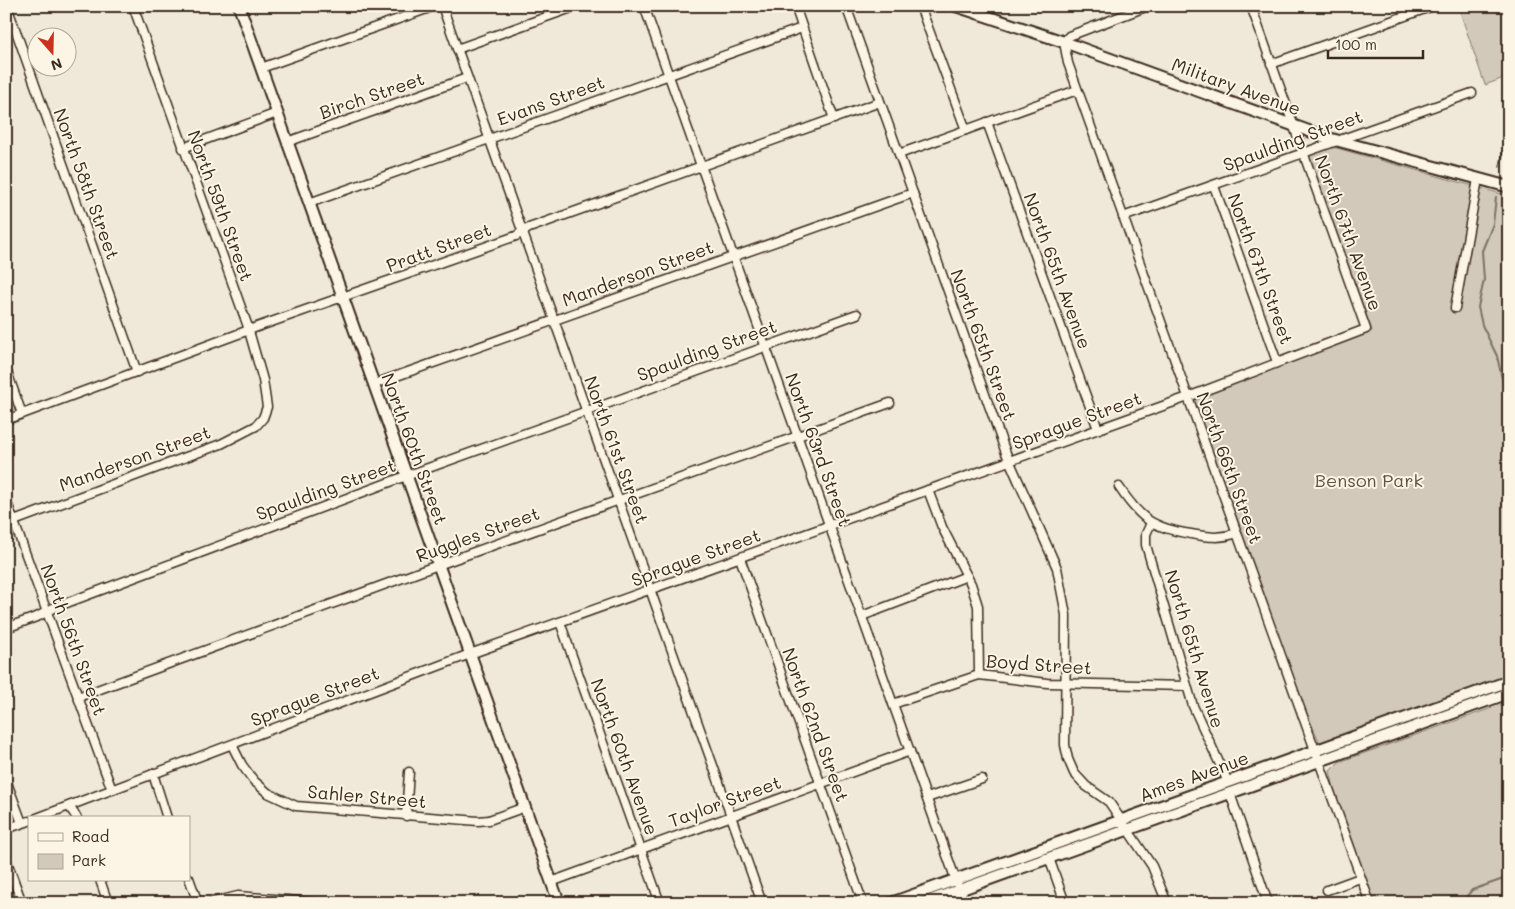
<svg xmlns="http://www.w3.org/2000/svg" width="1515" height="909" font-family="Mali,sans-serif">
<rect width="100%" height="100%" fill="#f0e9d9"/>
<filter id="ink" filterUnits="userSpaceOnUse"><feTurbulence type="fractalNoise" baseFrequency=".02" numOctaves="2"/><feDisplacementMap in="SourceGraphic" scale="10" xChannelSelector="R" yChannelSelector="G"/><feConvolveMatrix kernelMatrix="1 2 1 2 8 2 1 2 1" color-interpolation-filters="sRGB"/></filter>
<g filter="url(#ink)">
<g fill="#d2c9ba" stroke="#867a6c">
<polygon points="1458,6 1509,6 1509,76 1485,85"/>
<polygon points="1333,147 1509,196 1509,676 1321,742 1319,741 1299,695 1192,399 1372,331 1309,156"/>
<polygon points="1509,702 1509,903 1374,903 1337,800 1330,771 1339,762"/>
</g>
<g fill="none" stroke-linecap="round" stroke-linejoin="round">
<g stroke="#7e7163" stroke-width="2">
<polyline points="1500,167 1509,124"/>
<polyline points="1496,197 1493,224 1482,251 1484,280 1478,307 1482,325 1497,356 1509,410"/>
<polyline points="1461,903 1472,890 1509,877"/>
</g>
<g stroke="#3b2a1e" stroke-width="11">
<g id="minor">
<polyline points="7,6 137,372"/>
<polyline points="442,6 762,903"/>
<polyline points="644,6 964,903"/>
<polyline points="795,6 834,119"/>
<polyline points="846,6 1006,453 1057,568 1066,615 1065,745 1068,759 1074,773 1086,786 1109,802 1152,866 1167,903"/>
<polyline points="920,6 966,130"/>
<polyline points="1148,6 1069,36 1064,42 1068,63 1370,903"/>
<polyline points="457,49 577,6"/>
<polyline points="1271,64 1433,6"/>
<polyline points="261,68 435,6"/>
<polyline points="987,122 1098,429"/>
<polyline points="287,142 467,78"/>
<polyline points="183,148 277,113"/>
<polyline points="899,154 1077,90"/>
<polyline points="1214,186 1277,362"/>
<polyline points="309,203 802,28"/>
<polyline points="1123,217 1472,93"/>
<polyline points="1455,308 1478,179"/>
<polyline points="6,369 22,414"/>
<polyline points="374,384 913,193"/>
<polyline points="6,420 257,327 516,236 529,228 880,102"/>
<path d="M1119 487C1140 519 1153 528 1191 534 1208 537 1220 539 1237 533"/>
<polyline points="928,490 942,527 971,584 978,606 979,675"/>
<polyline points="6,500 112,790"/>
<polyline points="14,521 221,444 256,426 263,418 267,407 263,380 247,324 133,6"/>
<polyline points="1151,523 1146,534 1146,545 1193,706 1228,782"/>
<polyline points="740,558 863,903"/>
<polyline points="862,616 967,576"/>
<polyline points="560,622 660,903"/>
<polyline points="6,628 39,616 53,608 406,476 857,314"/>
<polyline points="78,697 438,565 890,403"/>
<polyline points="893,704 979,675 1047,683 1187,686"/>
<polyline points="232,745 242,765 254,781 268,793 296,806 478,821 489,820 525,807"/>
<polyline points="153,774 167,818"/>
<polyline points="6,780 22,823"/>
<polyline points="1231,792 1232,799 1268,903"/>
<polyline points="927,798 982,779"/>
<polyline points="69,806 77,818"/>
<polyline points="406,816 409,772"/>
<polyline points="37,818 470,654 1188,397 1366,329 1251,6"/>
<polyline points="6,829 29,821"/>
<polyline points="1049,858 1065,903"/>
<polyline points="6,859 22,903"/>
<polyline points="189,878 198,903"/>
<polyline points="100,880 108,903"/>
<polyline points="551,882 910,751"/>
<polyline points="1327,890 1360,878"/>
<polyline points="209,903 238,896 322,903"/>
</g>
</g>
<g stroke="#3b2a1e" stroke-width="14">
<g id="major">
<polyline points="239,6 559,903"/>
<polyline points="956,6 1064,42 1328,138 1509,187"/>
<polyline points="891,903 1509,681"/>
<polyline points="923,903 1509,693"/>
</g>
</g>
<use href="#minor" stroke="#fcf5e5" stroke-width="8"/>
<use href="#major" stroke="#fcf5e5" stroke-width="10"/>
</g>
</g>
<g text-anchor="middle" stroke-width="4" stroke-linejoin="round" paint-order="stroke">
<g font-size="18" fill="#3b2a1e" stroke="#fcf5e5">
<text transform="translate(1236 87) rotate(20)" y="6">Military Avenue</text>
<text transform="translate(372 96) rotate(-19)" y="6">Birch Street</text>
<text transform="translate(551 101) rotate(-20)" y="6">Evans Street</text>
<text transform="translate(1293 141) rotate(-20)" y="6">Spaulding Street</text>
<text transform="translate(86 184) rotate(70)" y="6">North 58th Street</text>
<text transform="translate(220 206) rotate(70)" y="6">North 59th Street</text>
<text transform="translate(1348 233) rotate(70)" y="6">North 67th Avenue</text>
<text transform="translate(439 248) rotate(-20)" y="6">Pratt Street</text>
<text transform="translate(1260 269) rotate(70)" y="6">North 67th Street</text>
<text transform="translate(1057 271) rotate(70)" y="6">North 65th Avenue</text>
<text transform="translate(638 274) rotate(-20)" y="6">Manderson Street</text>
<text transform="translate(983 345) rotate(70)" y="6">North 65th Street</text>
<text transform="translate(707 351) rotate(-20)" y="6">Spaulding Street</text>
<text transform="translate(1077 421) rotate(-20)" y="6">Sprague Street</text>
<text transform="translate(414 449) rotate(70)" y="6">North 60th Street</text>
<text transform="translate(616 450) rotate(70)" y="6">North 61st Street</text>
<text transform="translate(818 450) rotate(70)" y="6">North 63rd Street</text>
<text transform="translate(135 459) rotate(-20)" y="6">Manderson Street</text>
<text transform="translate(1229 468) rotate(70)" y="6">North 66th Street</text>
<text transform="translate(326 490) rotate(-20)" y="6">Spaulding Street</text>
<text transform="translate(478 535) rotate(-20)" y="6">Ruggles Street</text>
<text transform="translate(696 558) rotate(-20)" y="6">Sprague Street</text>
<text transform="translate(73 640) rotate(70)" y="6">North 56th Street</text>
<text transform="translate(1194 649) rotate(73)" y="6">North 65th Avenue</text>
<text transform="translate(1039 665) rotate(4)" y="6">Boyd Street</text>
<text transform="translate(315 697) rotate(-21)" y="6">Sprague Street</text>
<text transform="translate(815 725) rotate(70)" y="6">North 62nd Street</text>
<text transform="translate(624 757) rotate(70)" y="6">North 60th Avenue</text>
<text transform="translate(1194 777) rotate(-20)" y="6">Ames Avenue</text>
<text transform="translate(367 797) rotate(5)" y="6">Sahler Street</text>
<text transform="translate(725 802) rotate(-20)" y="6">Taylor Street</text>
</g>
<g font-size="18" fill="#615245" stroke="#fcf5e5">
<text x="1369" y="487">Benson Park</text>
</g>
</g>
<rect width="1515" height="909" fill="none" stroke="#fcf5e5" stroke-width="25"/>
<rect x="12" y="12" width="1490" height="884" fill="none" stroke="#3b2a1e" stroke-width="2" filter="url(#ink)"/>
<rect x="28" y="816" width="162" height="65" fill="#fcf5e5" stroke="#afa495"/>
<rect x="38" y="833" width="25" height="8" fill="#fcf5e5" stroke="#afa495"/>
<text x="72" y="842" font-size="15" fill="#3b2a1e">Road</text>
<rect x="38" y="854" width="25" height="15" fill="#d2c9ba" stroke="#afa495"/>
<text x="72" y="866" font-size="15" fill="#3b2a1e">Park</text>
<g transform="translate(52 52) rotate(160)"><circle r="24" fill="#fcf5e5" stroke="#afa495"/>
<path d="M0-4L9 19L0 12L-9 19Z" fill="#c8321e"/>
<text y="-8" font-size="14" font-weight="bold" text-anchor="middle" fill="#3b2a1e">N</text>
</g>
<path d="M1328 50v8h95v-8" fill="none" stroke="#3b2a1e" stroke-width="2.5"/>
<text x="1335" y="50" font-size="15" fill="#3b2a1e" stroke="#fcf5e5" stroke-width="4" paint-order="stroke">100 m</text>
</svg>
